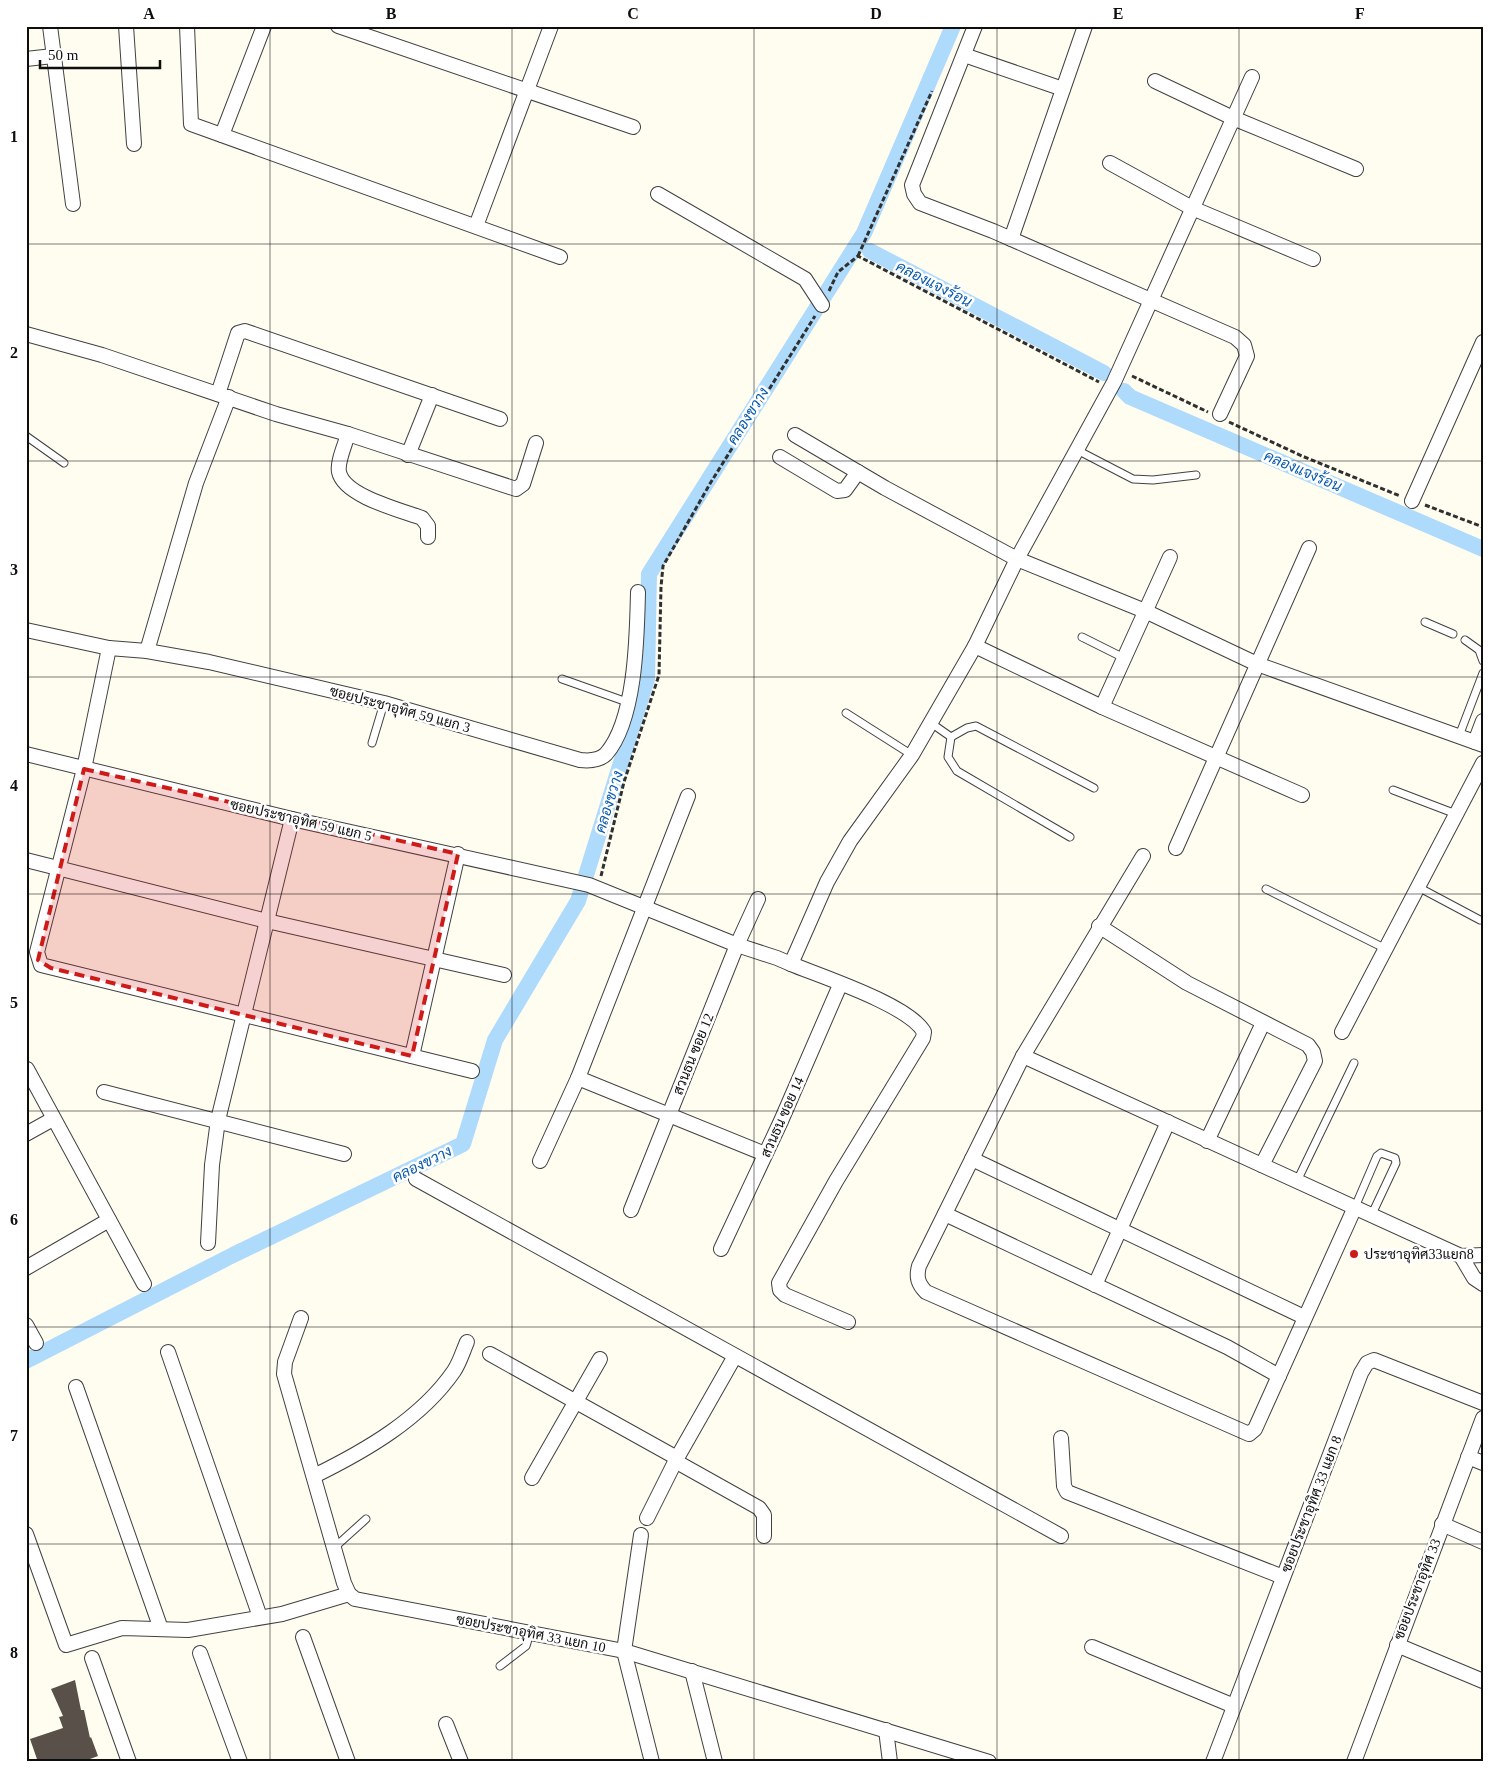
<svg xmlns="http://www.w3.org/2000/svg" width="1509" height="1788" font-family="'Times New Roman',Sarabun,serif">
<rect width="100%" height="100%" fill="#fffdf0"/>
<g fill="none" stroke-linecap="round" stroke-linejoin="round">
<g stroke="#aedafc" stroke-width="16">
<polyline points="870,251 1104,373"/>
<polyline points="1124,391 1130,397 1483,549"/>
<polyline points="26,1361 233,1255 463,1144 495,1040 578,901 647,679 649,574 864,233 953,26"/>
</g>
</g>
<polygon fill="#585049" points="75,1680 81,1710 84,1710 90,1738 91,1737 98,1756 82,1762 38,1762 30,1739 63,1728 59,1717 63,1716 51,1689"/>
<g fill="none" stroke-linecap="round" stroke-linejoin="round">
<g stroke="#414141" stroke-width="9">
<g id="lane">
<polyline points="26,436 64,463"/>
<polyline points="1077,450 1133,479 1153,480 1196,475"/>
<polyline points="1425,622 1453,634"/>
<polyline points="1082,637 1124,658"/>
<polyline points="1465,640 1479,650 1483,661"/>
<polyline points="562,679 627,702"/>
<polyline points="846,713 912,755"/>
<polyline points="931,723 951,737"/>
<polyline points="1459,736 1483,673"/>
<polyline points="372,743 384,703"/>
<polyline points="1393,790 1456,814"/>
<polyline points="1070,837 957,771 948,757 951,737 967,728 976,726 1094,788"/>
<polyline points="1418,887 1480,920"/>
<polyline points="1266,889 1386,949"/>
<polyline points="1297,1181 1354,1063"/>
<polyline points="1355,1207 1377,1156 1381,1153 1395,1158 1396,1163 1372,1214"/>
<polyline points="335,1547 366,1519"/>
<polyline points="500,1666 526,1646 530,1633"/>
</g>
</g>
<g stroke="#414141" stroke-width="16">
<g id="street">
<polyline points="50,26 73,204"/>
<polyline points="126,26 134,144"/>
<polyline points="187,26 191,124 560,257"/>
<polyline points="338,26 633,127"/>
<polyline points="975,26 912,185 914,194 920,203 993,231 1235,337 1244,345 1247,356 1220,414"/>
<polyline points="964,55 1063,89"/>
<polyline points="26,59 53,56"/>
<polyline points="1155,81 1233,118 1356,169"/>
<polyline points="222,135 264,26"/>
<polyline points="1110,163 1192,208 1313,259"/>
<polyline points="658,194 805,279 822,305"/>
<polyline points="476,226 551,26"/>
<polyline points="1011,239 1085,26"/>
<polyline points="26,334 102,355 276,414 348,434 516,489 523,484 536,443"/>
<polyline points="218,394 238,333 245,331 500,419"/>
<path d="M348 434C345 445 337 462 339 472 344 496 400 510 422 518L428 526V537"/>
<polyline points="795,435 885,488 1017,559 1145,611 1257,664 1483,745"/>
<polyline points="408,455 432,395"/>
<polyline points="780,457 837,491 845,490 858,472"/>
<polyline points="1412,501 1483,342"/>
<path d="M26 630 109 648 147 651 209 662 384 703 580 760C589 761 599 761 606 754 636 720 637 635 638 592"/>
<polyline points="975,646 1102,707 1302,795"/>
<polyline points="109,648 84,769 37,952 41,965 472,1071"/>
<polyline points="147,651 196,483 229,397"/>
<polyline points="1102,707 1170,557"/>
<polyline points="1475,742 1483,721"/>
<polyline points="26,754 292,819 589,885 737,945 777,958 791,964 827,882 850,841 912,755 975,646 1017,559 1114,382 1252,77"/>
<polyline points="1176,848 1309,548"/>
<path d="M1143 856 1023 1056 919 1266C916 1277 918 1284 926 1292L1249 1434 1255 1429 1355 1207"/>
<polyline points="26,860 267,921 504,975"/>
<polyline points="1099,926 1187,983 1308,1045 1313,1052 1315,1061 1262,1165"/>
<path d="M791 964C820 976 909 1005 924 1032L923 1038 836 1181 779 1283 780 1290 785 1295 848 1322"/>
<polyline points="1342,1032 1483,763"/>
<polyline points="412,1056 458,854"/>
<polyline points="1023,1056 1461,1256 1483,1255"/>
<polyline points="27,1069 144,1284"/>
<polyline points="578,1078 765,1154"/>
<polyline points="104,1092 344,1154"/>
<polyline points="26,1134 53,1119"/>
<polyline points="1207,1141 1263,1023"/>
<polyline points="972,1159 1304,1317"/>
<polyline points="540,1161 578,1078 688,796"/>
<polyline points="416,1179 1061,1536"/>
<polyline points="631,1210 737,945 758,899"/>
<polyline points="945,1214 1227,1347 1279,1376"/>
<polyline points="208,1243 212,1165 218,1120 292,819"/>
<polyline points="721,1249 781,1121 840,985"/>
<polyline points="1461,1256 1474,1278 1483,1284"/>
<polyline points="26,1268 109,1220"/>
<polyline points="1095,1285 1168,1122"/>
<polyline points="301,1318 285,1362 284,1374 344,1583 349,1594 355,1599 624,1651 989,1762"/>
<polyline points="26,1325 36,1343"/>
<polyline points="168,1352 260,1617"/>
<polyline points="490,1354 677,1458"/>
<polyline points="76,1387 161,1629"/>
<polyline points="1061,1438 1064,1486 1067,1492 1283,1577"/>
<polyline points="1468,1457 1483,1463"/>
<polyline points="675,1461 759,1508 764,1515 764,1536"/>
<path d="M314 1476C365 1451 421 1419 454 1371 460 1362 463 1351 467 1342"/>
<polyline points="532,1478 600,1359"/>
<polyline points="647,1518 677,1458 735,1356"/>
<polyline points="1442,1524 1483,1542"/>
<polyline points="26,1534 66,1645 122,1628 188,1630 282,1614 349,1594"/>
<polyline points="641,1535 624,1651 652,1762"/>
<polyline points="303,1637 348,1762"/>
<polyline points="1397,1645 1483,1681"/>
<polyline points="1092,1647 1234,1706"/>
<polyline points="200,1653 240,1762"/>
<polyline points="92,1658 129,1762"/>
<polyline points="692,1671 715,1762"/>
<polyline points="446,1724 461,1762"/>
<polyline points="886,1730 890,1762"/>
<polyline points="1213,1762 1361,1373 1367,1363 1374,1360 1483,1403"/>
<polyline points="1354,1762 1483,1418"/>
</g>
</g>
<g stroke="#303030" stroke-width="3" stroke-dasharray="5 2.5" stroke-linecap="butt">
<polyline points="858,256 932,91"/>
<polyline points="829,291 838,272 858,256 1099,382"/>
<polyline points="1132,376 1208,412"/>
<polyline points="1229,422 1302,456 1400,496"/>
<polyline points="1425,505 1483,527"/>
<polyline points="601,876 624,782 659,675 661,587 663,566 711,482 815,316"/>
</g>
<use href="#lane" stroke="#fff" stroke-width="7"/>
<use href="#street" stroke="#fff" stroke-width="14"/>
</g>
<path fill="#ce1b17" fill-opacity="0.2" stroke="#ce1b17" stroke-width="4" stroke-dasharray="10 6" stroke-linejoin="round" d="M84 769 458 854 412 1056 51 968 38 960Z"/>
<path fill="none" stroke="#0e0e0e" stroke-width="1" stroke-opacity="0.55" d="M270 26V1762M512 26V1762M754 26V1762M997 26V1762M1239 26V1762M26 244H1483M26 461H1483M26 677H1483M26 894H1483M26 1111H1483M26 1327H1483M26 1544H1483"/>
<circle fill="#ce1b17" stroke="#fff" stroke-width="2" cx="1354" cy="1254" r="5"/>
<g text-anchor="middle" stroke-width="5" stroke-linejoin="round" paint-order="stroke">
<g font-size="14" fill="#0e0e0e" stroke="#fff">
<text transform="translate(400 709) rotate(15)" y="5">ซอยประชาอุทิศ 59 แยก 3</text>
<text transform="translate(301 820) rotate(13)" y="5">ซอยประชาอุทิศ 59 แยก 5</text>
<text transform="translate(693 1054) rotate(-68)" y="5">สวนธน ซอย 12</text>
<text transform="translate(782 1117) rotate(-66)" y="5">สวนธน ซอย 14</text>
<text transform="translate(1311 1504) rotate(-69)" y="5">ซอยประชาอุทิศ 33 แยก 8</text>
<text transform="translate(1417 1589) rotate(-69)" y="5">ซอยประชาอุทิศ 33</text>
<text transform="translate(531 1633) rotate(11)" y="5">ซอยประชาอุทิศ 33 แยก 10</text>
</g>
<g font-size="14" fill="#0e0e0e" stroke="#fff" text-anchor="start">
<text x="1364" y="1259">ประชาอุทิศ33แยก8</text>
</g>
<g font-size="15" font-style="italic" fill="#0a5bae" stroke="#fff">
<text transform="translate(934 284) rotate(27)" y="5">คลองแจงร้อน</text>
<text transform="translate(748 416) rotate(-58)" y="5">คลองขวาง</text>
<text transform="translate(1303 471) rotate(23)" y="5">คลองแจงร้อน</text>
<text transform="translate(609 802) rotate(-73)" y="5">คลองขวาง</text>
<text transform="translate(422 1164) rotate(-26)" y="5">คลองขวาง</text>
</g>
</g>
<rect width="1509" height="1788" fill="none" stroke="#ffffff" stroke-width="55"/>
<path d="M40 60v8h120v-8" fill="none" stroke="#0e0e0e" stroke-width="2.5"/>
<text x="48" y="60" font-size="15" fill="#0e0e0e" stroke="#ffffff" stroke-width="4" paint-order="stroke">50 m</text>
<rect x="28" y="28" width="1454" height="1732" fill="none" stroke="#0e0e0e" stroke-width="2"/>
<g font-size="16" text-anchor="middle" font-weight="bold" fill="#0e0e0e">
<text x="149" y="19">A</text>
<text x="391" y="19">B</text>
<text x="633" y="19">C</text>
<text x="876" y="19">D</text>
<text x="1118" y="19">E</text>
<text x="1360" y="19">F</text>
<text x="14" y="142">1</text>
<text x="14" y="358">2</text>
<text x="14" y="575">3</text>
<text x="14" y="791">4</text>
<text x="14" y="1008">5</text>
<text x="14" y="1225">6</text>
<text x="14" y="1441">7</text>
<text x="14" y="1658">8</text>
</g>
</svg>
